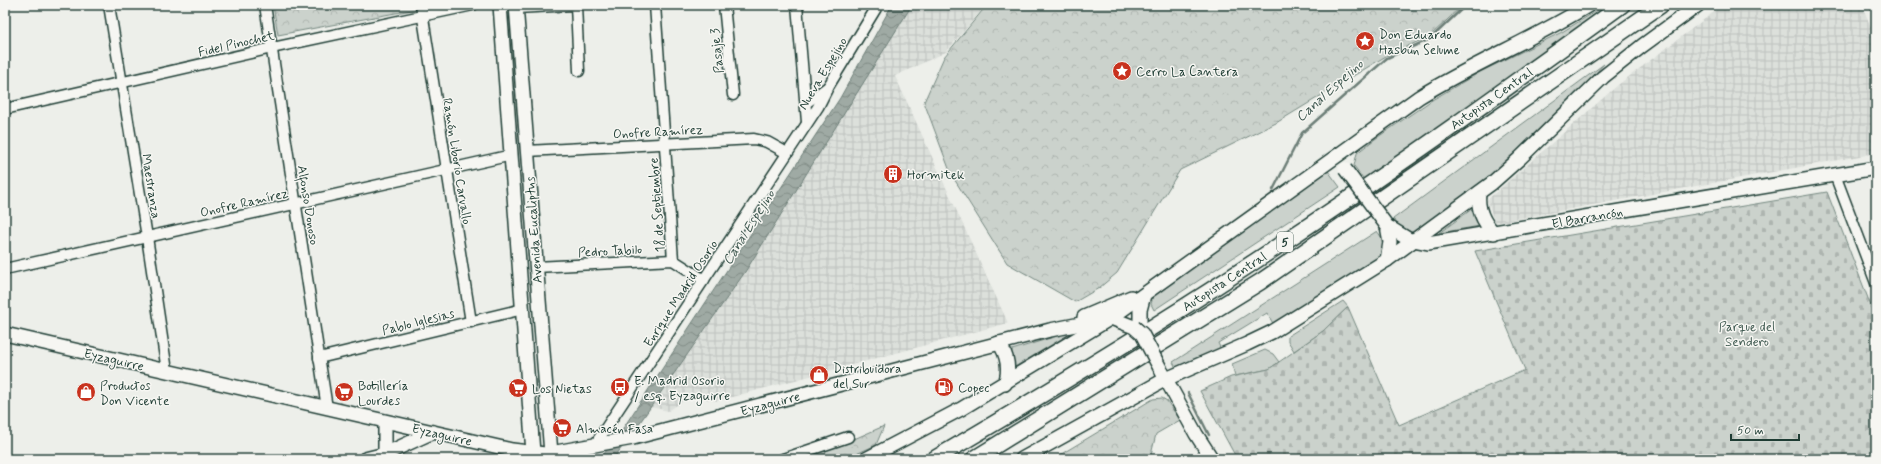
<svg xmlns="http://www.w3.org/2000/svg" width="1881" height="464" font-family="Mynerve,sans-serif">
<defs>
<pattern id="industrial-grid" width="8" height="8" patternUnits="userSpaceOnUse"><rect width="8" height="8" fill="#dce0db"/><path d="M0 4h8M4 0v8" fill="none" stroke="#bcc1bd"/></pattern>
<pattern id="forest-crowns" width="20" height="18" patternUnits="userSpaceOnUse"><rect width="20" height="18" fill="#cbd2cc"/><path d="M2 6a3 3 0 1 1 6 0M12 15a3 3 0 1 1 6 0" fill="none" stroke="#aeb5b0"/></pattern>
<pattern id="cemetery-stones" width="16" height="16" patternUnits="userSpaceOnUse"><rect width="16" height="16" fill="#cbd2cc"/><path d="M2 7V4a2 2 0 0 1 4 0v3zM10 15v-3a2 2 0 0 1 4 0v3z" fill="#aeb5b0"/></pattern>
<pattern id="water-waves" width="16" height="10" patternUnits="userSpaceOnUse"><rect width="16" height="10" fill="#9faaa4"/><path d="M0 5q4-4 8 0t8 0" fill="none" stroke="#818c86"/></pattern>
</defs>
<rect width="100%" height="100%" fill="#edefea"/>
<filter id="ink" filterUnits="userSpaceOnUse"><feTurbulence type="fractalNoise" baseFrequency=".025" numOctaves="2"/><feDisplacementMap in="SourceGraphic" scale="8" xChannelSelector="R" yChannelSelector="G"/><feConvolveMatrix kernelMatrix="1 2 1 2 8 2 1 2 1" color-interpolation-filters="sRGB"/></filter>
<g filter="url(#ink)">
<g fill="url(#industrial-grid)">
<polygon points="912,5 986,5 946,52 895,76 1008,323 717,401 691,396 668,411 651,407 745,272"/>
<polygon points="1723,5 1862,5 1876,40 1876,153 1495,223 1487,200 1618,85"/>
</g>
<g fill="#cbd2cc" stroke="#758880">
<polygon points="1606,5 1615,5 1366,182 1354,166 1357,153 1375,139 1432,100 1480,72 1562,32"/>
<polygon points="1604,64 1576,95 1504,167 1414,233 1400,227 1393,219"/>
<polygon points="1325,167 1340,187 1154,310 1151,304 1154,293"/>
<polygon points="1472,209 1475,209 1480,226 1439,233"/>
<polygon points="1377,231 1384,241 1383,259 1275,327 1267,313 1218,343 1222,352 1176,368 1173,362"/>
<polygon points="1343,301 1348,307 1323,331 1294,351 1288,341 1288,336"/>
<polygon points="1076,330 1013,368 1009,351"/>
<polygon points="1265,350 1273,354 1279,362 1269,369 1235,376 1232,364"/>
</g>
<g fill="url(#forest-crowns)" stroke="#758880">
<polygon points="273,5 416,5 417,9 278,35"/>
<polygon points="987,5 1463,5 1430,36 1386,56 1276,123 1180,170 1117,273 1099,288 1075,302 1007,263 951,174 924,102 944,57"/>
<polygon points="1162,398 1167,401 1180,420 1156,434 1150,459 1053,459 1153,399"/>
<polygon points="884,426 876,445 845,459 797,459 845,443"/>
</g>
<polygon fill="url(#cemetery-stones)" stroke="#758880" points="1827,192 1876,319 1876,459 1237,459 1200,391 1231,377 1269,369 1323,331 1348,307 1399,425 1525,370 1475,251"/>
<polygon fill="url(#water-waves)" stroke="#6c7e77" points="892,5 912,5 745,272 629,438 613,459 600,459 618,436 840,98"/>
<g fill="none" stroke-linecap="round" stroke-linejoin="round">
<g stroke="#6c7e77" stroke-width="2.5">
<polyline points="1273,190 1302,133 1387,58 1430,39 1466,5"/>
<polyline points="1188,393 1209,435"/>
</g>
<g stroke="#1f3d34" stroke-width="13">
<g id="minor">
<polyline points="109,5 147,237 167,371"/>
<polyline points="265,5 327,408"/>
<polyline points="421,5 471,322"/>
<polyline points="576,5 579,71"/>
<polyline points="655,5 673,260"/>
<polyline points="724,5 733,95"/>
<polyline points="797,5 807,122"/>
<polyline points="516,8 574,5"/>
<polyline points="806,103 828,87"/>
<polyline points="5,109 272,48 473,5"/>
<polyline points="527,151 754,139 767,142 787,153"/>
<polyline points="1835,175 1876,283"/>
<polyline points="536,267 673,260 704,280"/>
<polyline points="5,269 512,155"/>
<polyline points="319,358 523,309"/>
<polyline points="594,446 818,107 828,87 878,5"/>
<polyline points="783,459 848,437"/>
</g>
</g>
<g stroke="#1f3d34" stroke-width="16">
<g id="major">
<polyline points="500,5 533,453"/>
<polyline points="516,5 551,454 549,459"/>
<path d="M1479 193C1477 209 1483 222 1494 233"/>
<polyline points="1387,226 1408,239 1428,243 1876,168"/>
<polyline points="1387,260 1390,242 1387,226"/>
<polyline points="1084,317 1131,297"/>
<polyline points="1140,324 1140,310 1144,295"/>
<polyline points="5,334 433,432 512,450 545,454 633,438 1050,330 1111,318 1134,327"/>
<path d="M999 343C1008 356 1010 369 1005 384"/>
<polyline points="1162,372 1196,434 1212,459"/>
<polyline points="385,454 385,422"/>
<polyline points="365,459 385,454 433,432"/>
<path d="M866 459 961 409 1111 318 1419 97C1474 63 1534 39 1589 5"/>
<polyline points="1022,459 1166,379 1247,344 1272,332 1387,260 1492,183 1519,159 1603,77 1642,46 1698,5"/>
</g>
</g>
<g stroke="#1f3d34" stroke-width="18">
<g id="highway">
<path d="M934 459C1055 388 1176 315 1293 236 1405 162 1514 83 1622 5"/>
<polyline points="974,459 1260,282 1661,5"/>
</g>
</g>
<use href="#minor" stroke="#f6f6f2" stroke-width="10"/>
<use href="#major" stroke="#f6f6f2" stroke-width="13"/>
<use href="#highway" stroke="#f6f6f2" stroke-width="15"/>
<g stroke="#1f3d34" stroke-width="16" stroke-linecap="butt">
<g id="major-bridge">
<polyline points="1345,169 1387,226"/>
<polyline points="1134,327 1142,334 1161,370"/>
</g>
</g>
<use href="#major-bridge" stroke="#f6f6f2" stroke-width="13"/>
</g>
</g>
<defs>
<g id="sight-disc" transform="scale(1)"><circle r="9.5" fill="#c8321e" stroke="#f6f6f2"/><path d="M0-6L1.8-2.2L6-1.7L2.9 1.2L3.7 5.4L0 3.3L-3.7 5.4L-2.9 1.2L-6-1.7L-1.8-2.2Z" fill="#fff"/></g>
<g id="building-disc" transform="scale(1)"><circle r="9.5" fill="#c8321e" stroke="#f6f6f2"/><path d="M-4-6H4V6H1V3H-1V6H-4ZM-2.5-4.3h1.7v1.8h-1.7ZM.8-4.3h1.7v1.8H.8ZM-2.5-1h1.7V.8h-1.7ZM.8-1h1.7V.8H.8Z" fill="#fff"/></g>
<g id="shop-disc" transform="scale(1)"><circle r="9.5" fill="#c8321e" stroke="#f6f6f2"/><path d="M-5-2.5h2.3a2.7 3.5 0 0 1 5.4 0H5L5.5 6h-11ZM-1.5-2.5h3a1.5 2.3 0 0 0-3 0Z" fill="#fff"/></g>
<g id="bus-disc" transform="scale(1)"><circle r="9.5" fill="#c8321e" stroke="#f6f6f2"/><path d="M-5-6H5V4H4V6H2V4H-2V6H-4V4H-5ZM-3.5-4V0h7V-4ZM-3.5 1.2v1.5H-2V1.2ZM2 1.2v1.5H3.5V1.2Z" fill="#fff"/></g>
<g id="fuel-disc" transform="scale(1)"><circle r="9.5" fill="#c8321e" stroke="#f6f6f2"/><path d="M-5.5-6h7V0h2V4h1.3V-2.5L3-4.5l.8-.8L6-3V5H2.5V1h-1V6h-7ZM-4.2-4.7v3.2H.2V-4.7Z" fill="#fff"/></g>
<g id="supermarket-disc" transform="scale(1)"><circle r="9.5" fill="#c8321e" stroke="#f6f6f2"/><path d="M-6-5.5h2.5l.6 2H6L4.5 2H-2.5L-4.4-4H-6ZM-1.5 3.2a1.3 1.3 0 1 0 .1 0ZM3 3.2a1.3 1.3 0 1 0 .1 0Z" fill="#fff"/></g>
</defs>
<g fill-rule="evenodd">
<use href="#sight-disc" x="1365" y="41"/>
<use href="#sight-disc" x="1122" y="71"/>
<use href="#building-disc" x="893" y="174"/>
<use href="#shop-disc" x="819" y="375"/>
<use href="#bus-disc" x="620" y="387"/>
<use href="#fuel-disc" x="944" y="387"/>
<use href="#supermarket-disc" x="518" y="388"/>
<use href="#shop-disc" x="86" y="392"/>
<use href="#supermarket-disc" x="344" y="392"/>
<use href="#supermarket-disc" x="562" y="428"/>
</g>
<g text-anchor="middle" stroke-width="3" stroke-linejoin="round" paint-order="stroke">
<rect fill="#f6f6f2" stroke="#60746d" stroke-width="1" x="1277" y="232" width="16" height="20" rx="3"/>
<g font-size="12" font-weight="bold" fill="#1f3d34">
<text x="1285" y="246">5</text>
</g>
<g font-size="13" fill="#1f3d34" stroke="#f6f6f2" text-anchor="start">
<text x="1379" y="39">Don Eduardo<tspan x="1379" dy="15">Hasbún Selume</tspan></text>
<text x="1136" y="76">Cerro La Cantera</text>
<text x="907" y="179">Hormitek</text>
<text x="833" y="373">Distribuidora<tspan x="833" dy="15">del Sur</tspan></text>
<text x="634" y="385">E. Madrid Osorio<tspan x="634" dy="15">/ esq. Eyzaguirre</tspan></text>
<text x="100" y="390">Productos<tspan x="100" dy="15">Don Vicente</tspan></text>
<text x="358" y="390">Botillería<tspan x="358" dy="15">Lourdes</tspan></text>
<text x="958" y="392">Copec</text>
<text x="532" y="393">Los Nietas</text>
<text x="576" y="433">Almacén Fasa</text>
</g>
<g font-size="13" fill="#1f3d34" stroke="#f6f6f2">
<text transform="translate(236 43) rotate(-13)" y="5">Fidel Pinochet</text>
<text transform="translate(716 51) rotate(-96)" y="5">Pasaje 3</text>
<text transform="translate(822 73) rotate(-59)" y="5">Nueva Espejino</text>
<text transform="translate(1491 98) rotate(-35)" y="5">Autopista Central</text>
<text transform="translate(658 131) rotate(-3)" y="5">Onofre Ramírez</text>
<text transform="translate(458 161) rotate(81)" y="5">Ramón Liborio Carvallo</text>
<text transform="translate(152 186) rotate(81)" y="5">Maestranza</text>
<text transform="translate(244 202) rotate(-13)" y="5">Onofre Ramírez</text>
<text transform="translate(309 205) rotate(81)" y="5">Alfonso Donoso</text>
<text transform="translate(656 205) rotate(-94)" y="5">18 de Septiembre</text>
<text transform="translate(1587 217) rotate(-10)" y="5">El Barrancón</text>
<text transform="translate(533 230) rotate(-94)" y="5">Avenida Eucaliptus</text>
<text transform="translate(610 250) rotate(-3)" y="5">Pedro Tabilo</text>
<text transform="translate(1224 281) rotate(-33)" y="5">Autopista Central</text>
<text transform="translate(680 293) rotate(-57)" y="5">Enrique Madrid Osorio</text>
<text transform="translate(418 321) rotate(-14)" y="5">Pablo Iglesias</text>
<text transform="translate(114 359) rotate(13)" y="5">Eyzaguirre</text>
<text transform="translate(770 403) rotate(-15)" y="5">Eyzaguirre</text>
<text transform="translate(442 434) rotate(13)" y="5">Eyzaguirre</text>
</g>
<g font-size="13" fill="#415b52" stroke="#f6f6f2">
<text x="1747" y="331">Parque del<tspan x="1747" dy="15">Sendero</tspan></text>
</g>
<g font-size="14" font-style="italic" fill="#3f5850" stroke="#f6f6f2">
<text transform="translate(1329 90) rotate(-42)" y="5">Canal Espejino</text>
<text transform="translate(748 227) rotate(-58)" y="5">Canal Espejino</text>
</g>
</g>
<rect width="1881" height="464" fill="none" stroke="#f6f6f2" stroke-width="20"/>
<rect x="10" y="10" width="1861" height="444" fill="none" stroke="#1f3d34" stroke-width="1.5" filter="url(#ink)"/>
<path d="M1731 434v6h68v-6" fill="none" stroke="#1f3d34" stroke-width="2"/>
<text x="1737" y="434" font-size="12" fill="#1f3d34" stroke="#f6f6f2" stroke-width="3" paint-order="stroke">50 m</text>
</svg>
